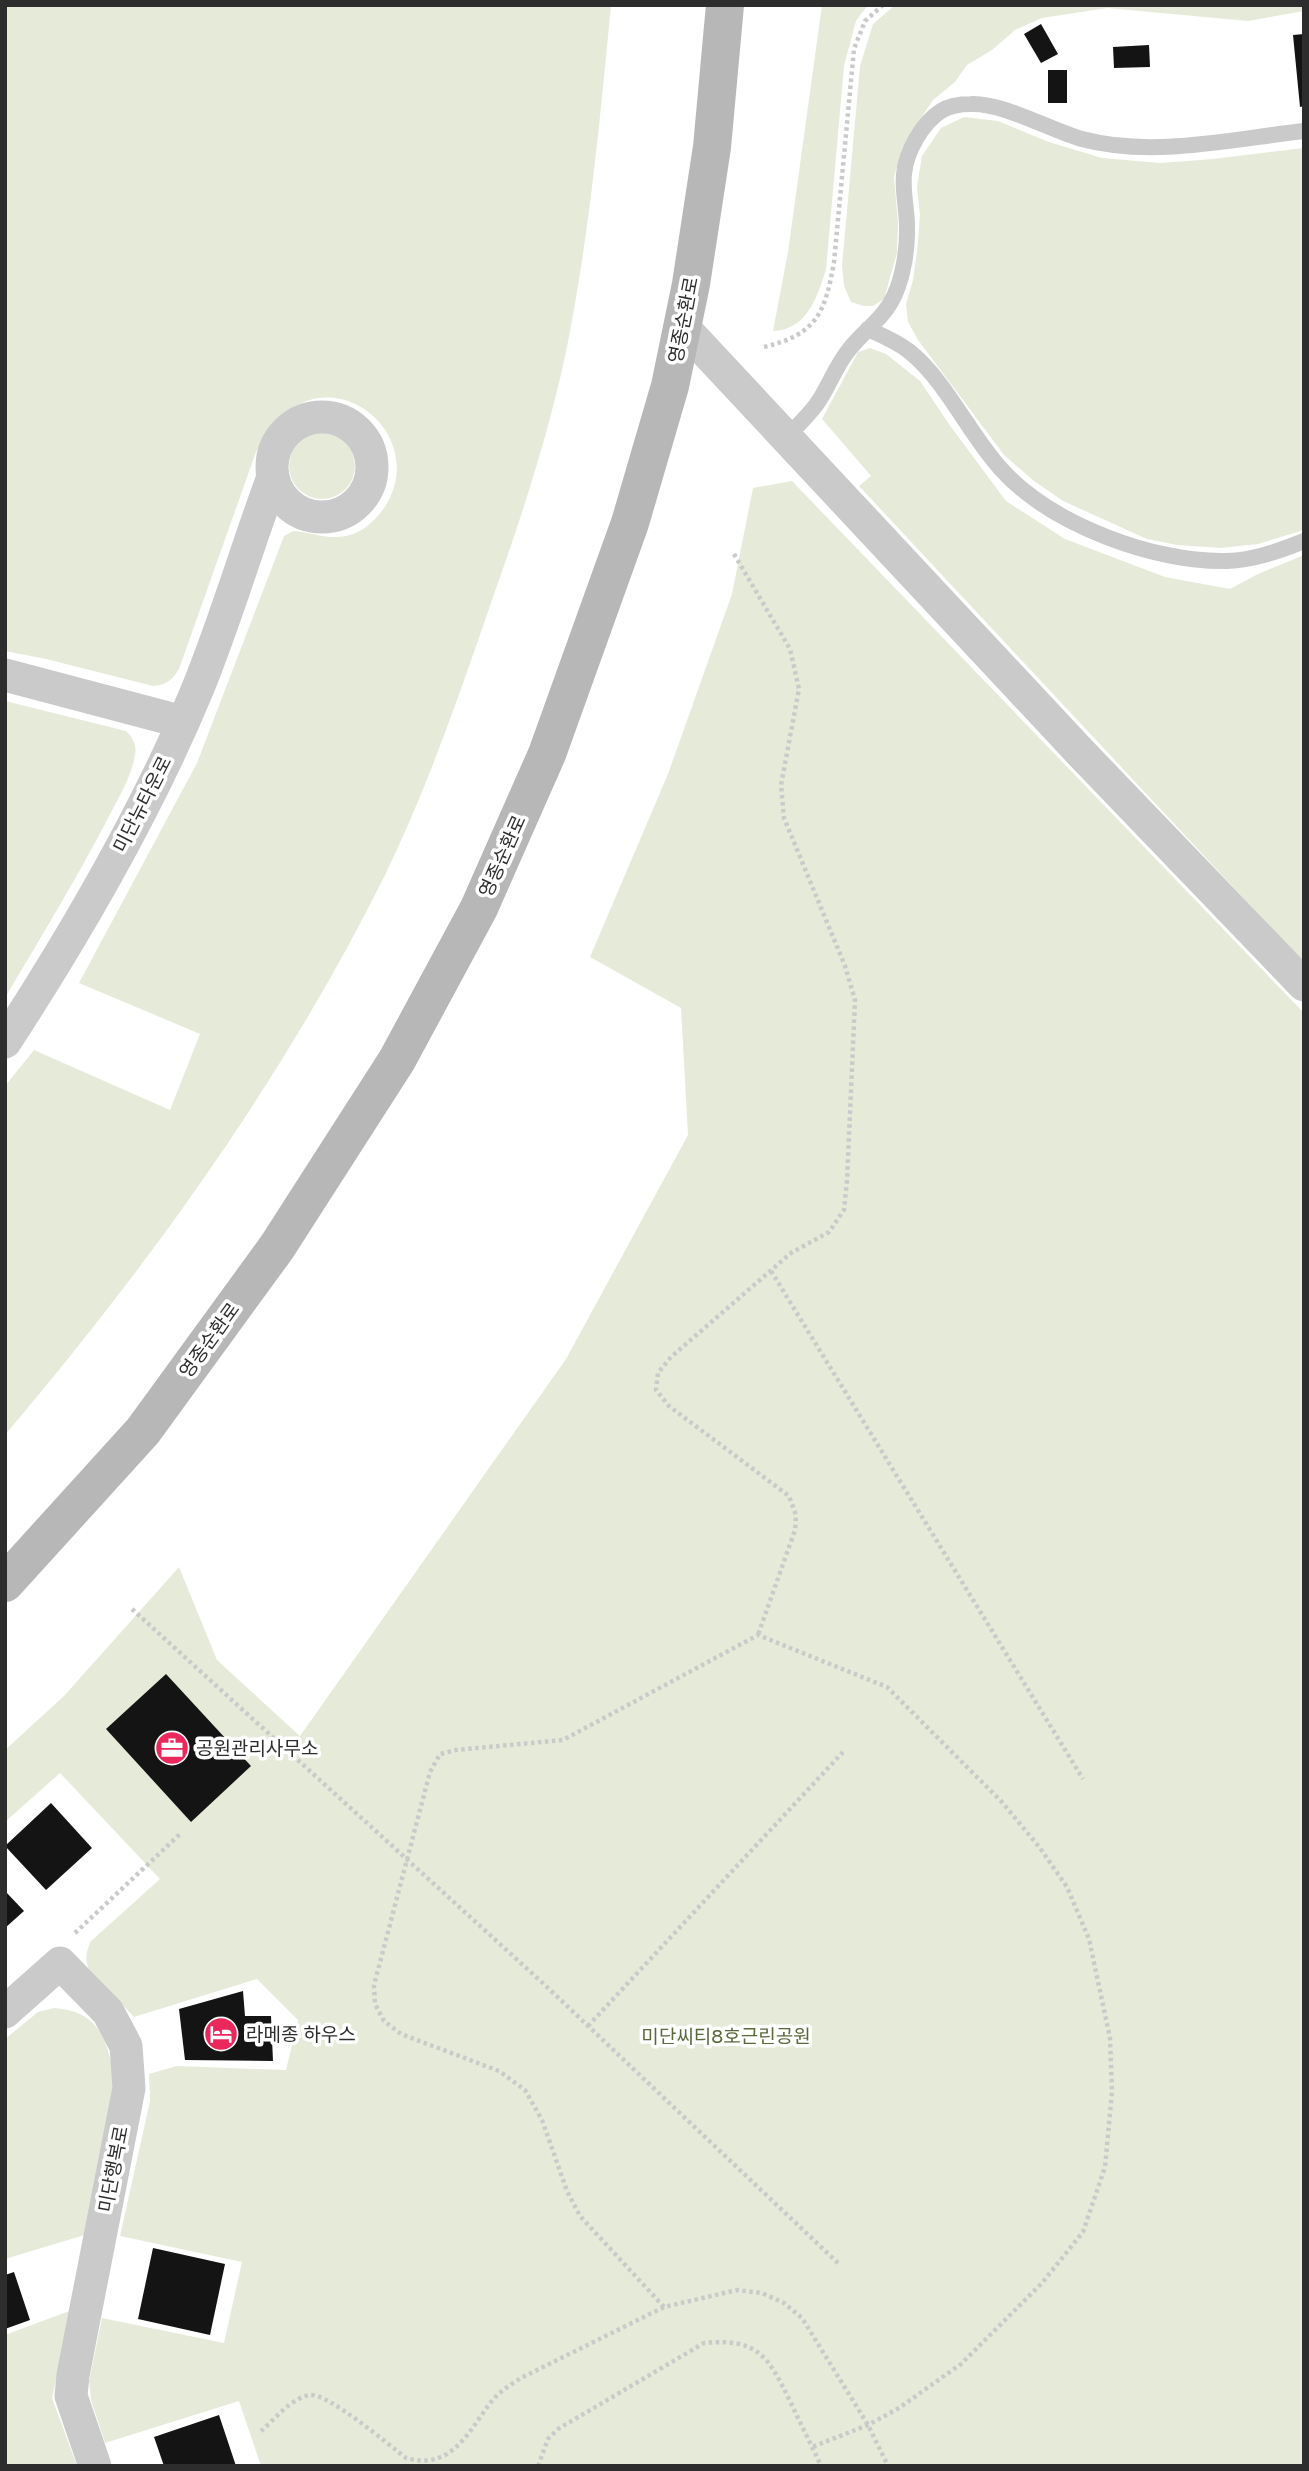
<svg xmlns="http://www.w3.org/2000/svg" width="1309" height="2471" font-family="'Varela Round','Noto Sans KR',sans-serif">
<rect width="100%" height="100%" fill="#fff"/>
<g fill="#e6ebd9">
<path d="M5 5H611C600 121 589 238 566 352 548 437 520 521 491 603 459 696 427 789 384 877 284 1078 150 1264 5 1435V1086L34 1050 170 1110 200 1034 79 983 197 763 284 536 293 531C311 532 327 540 346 536 362 533 375 521 384 508 430 440 342 360 281 417 271 427 264 439 256 452L179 669C172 680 167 685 153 686L46 659 5 651Z"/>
<path d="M822 5H868L856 21 844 66 826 270C817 297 807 330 773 331L788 252Z"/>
<polygon points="895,5 1304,5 1304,11 1248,21 1107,8 1042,18 1015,30 992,50 967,65 955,82 933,100 915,127 902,149 894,177 898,222 897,253 884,299 873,306 864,306 851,302 844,286 842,266 860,66 873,24"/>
<polygon points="964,117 998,121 1049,142 1102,158 1161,163 1213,159 1304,148 1304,530 1258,544 1221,548 1177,545 1147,539 1063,501 1034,481 1004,455 918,340 908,322 906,304 913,280 917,252 920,216 917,187 922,156 941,128"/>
<polygon points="870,348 886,354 920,381 951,427 1006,501 1065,539 1165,577 1230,589 1258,574 1304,555 1304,963 859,486 871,476 822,419 858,352"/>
<circle cx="322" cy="466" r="33"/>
<path d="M792 481 1304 1013V2466H261L239 2401 105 2443 91 2400 89 2381 102 2318 224 2343 242 2262 120 2236 150 2101 149 2074 177 2066 286 2070 298 2020 257 1979 134 2017 89 1969C84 1959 87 1952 90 1942L160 1879 60 1773 5 1822V1750L64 1696 179 1567 217 1660 300 1736 566 1359 688 1135 681 1008 590 957 668 774 732 594 753 488Z"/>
<path d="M5 701 126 731C133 738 137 745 135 755 131 779 116 802 105 824 74 883 39 940 5 998Z"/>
<path d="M54 2008C99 2011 108 2040 114 2079L88 2234 5 2259V2039L38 2012Z"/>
<polygon points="72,2310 52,2398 77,2466 5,2466 5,2335"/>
</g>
<g fill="#141414">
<polygon points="1041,24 1058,54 1041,63 1024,34"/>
<polygon points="1304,34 1304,106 1300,107 1293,35"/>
<polygon points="1149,45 1150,67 1114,68 1113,47"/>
<rect x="1048" y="70" width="19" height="33"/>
<polygon points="166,1674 251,1766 191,1822 106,1729"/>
<polygon points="51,1803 92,1848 46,1890 5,1846"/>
<polygon points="5,1891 24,1911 5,1928"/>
<polygon points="243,1991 245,2016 271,2016 273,2061 185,2060 179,2009"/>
<polygon points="153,2248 225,2264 210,2335 138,2319"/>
<polygon points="14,2272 30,2320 5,2329 5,2275"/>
<polygon points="219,2415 236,2466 164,2466 154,2437"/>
</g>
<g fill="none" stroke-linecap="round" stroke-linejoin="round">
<g stroke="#cacaca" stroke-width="4.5" stroke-dasharray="3.5 3.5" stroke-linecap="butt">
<path d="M764 347C818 334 825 312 834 262L854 49 865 21 883 5"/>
<polyline points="734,554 790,649 799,689 781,785 784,818 845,966 855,1000 847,1181 844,1210 829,1232 791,1253 671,1357 658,1373 656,1390 669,1406 789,1496 796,1515 795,1530 758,1635"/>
<polyline points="771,1271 1083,1779"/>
<polyline points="132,1609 546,1986 839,2264"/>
<polyline points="75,1933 180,1834"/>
<polyline points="588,2026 843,1752"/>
<polyline points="664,2307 580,2216 567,2191 542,2120 525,2090 499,2071 401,2034 384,2021 375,2004 374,1985 430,1772 440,1754 456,1750 563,1740 758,1635 887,1687 1001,1801 1040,1848 1067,1887 1089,1939 1110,2038 1112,2092 1105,2167 1083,2232 1042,2283 961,2364 899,2408 868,2425 812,2447"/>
<path d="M261 2431C275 2419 291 2398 310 2395 328 2393 389 2445 406 2458 452 2471 469 2431 491 2402 499 2392 510 2385 521 2378L664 2307 737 2290 762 2293 784 2303 802 2318 868 2425 888 2466"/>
<path d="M538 2466 548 2439 558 2429 704 2343C758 2338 768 2356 790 2401 800 2423 811 2444 821 2466"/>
</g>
<g stroke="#cacaca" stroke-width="16">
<path d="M868 329C883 336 898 342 910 352 946 381 969 434 1001 469 1050 524 1154 563 1227 561 1254 560 1279 551 1304 541"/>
<path d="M787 437C796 427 807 417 816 405 828 389 835 367 848 351 863 331 885 318 895 294 903 276 907 251 907 232 908 212 902 193 904 174 906 152 922 123 941 111 949 106 961 104 971 104 1004 103 1050 130 1082 139 1153 158 1232 139 1304 131"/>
</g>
<g stroke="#cacaca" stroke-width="33">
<polyline points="683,327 1081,753 1304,985"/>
<circle cx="322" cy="467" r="50"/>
<polyline points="5,675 183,722"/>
<path d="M5 1042C78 930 147 811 198 688 226 619 247 547 273 477"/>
<polyline points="5,2012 60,1963 108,2012 126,2046 129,2088 73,2375 71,2396 95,2466"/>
</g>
<polyline stroke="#b7b7b7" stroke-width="38" points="5,1583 143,1431 277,1247 397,1060 479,908 547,754 630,523 670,386 691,284 712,147 725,5"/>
</g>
<defs>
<g id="office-disc" transform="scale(1.75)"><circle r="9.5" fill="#ea285c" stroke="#fff"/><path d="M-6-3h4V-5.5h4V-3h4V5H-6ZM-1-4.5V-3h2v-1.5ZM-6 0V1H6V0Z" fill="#fff"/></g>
<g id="hotel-disc" transform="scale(1.75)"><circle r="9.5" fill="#ea285c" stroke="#fff"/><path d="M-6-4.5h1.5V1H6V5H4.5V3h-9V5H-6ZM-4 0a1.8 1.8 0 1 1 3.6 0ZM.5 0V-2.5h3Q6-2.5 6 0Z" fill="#fff"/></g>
</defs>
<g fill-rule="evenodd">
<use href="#office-disc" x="172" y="1748"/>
<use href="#hotel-disc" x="221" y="2034"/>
</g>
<g text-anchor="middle" stroke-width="7" stroke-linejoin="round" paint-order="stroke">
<g font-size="19" fill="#2d2d2d" stroke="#fff">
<text transform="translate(683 320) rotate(-79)" y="7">영종순환로</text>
<text transform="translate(142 804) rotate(-63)" y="7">미단뉴타운로</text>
<text transform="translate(502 856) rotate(-66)" y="7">영종순환로</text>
<text transform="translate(209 1340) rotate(-54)" y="7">영종순환로</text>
<text transform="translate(113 2169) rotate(-79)" y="7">미단행복로</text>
</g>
<g font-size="19" fill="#2d2d2d" stroke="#fff" text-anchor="start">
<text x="196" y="1755">공원관리사무소</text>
<text x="246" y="2041">라메종 하우스</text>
</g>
<g font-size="19" fill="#596939" stroke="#fff">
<text x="726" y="2043">미단씨티8호근린공원</text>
</g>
</g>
<rect width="1309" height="2471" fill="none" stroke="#2d2d2d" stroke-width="14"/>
</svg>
